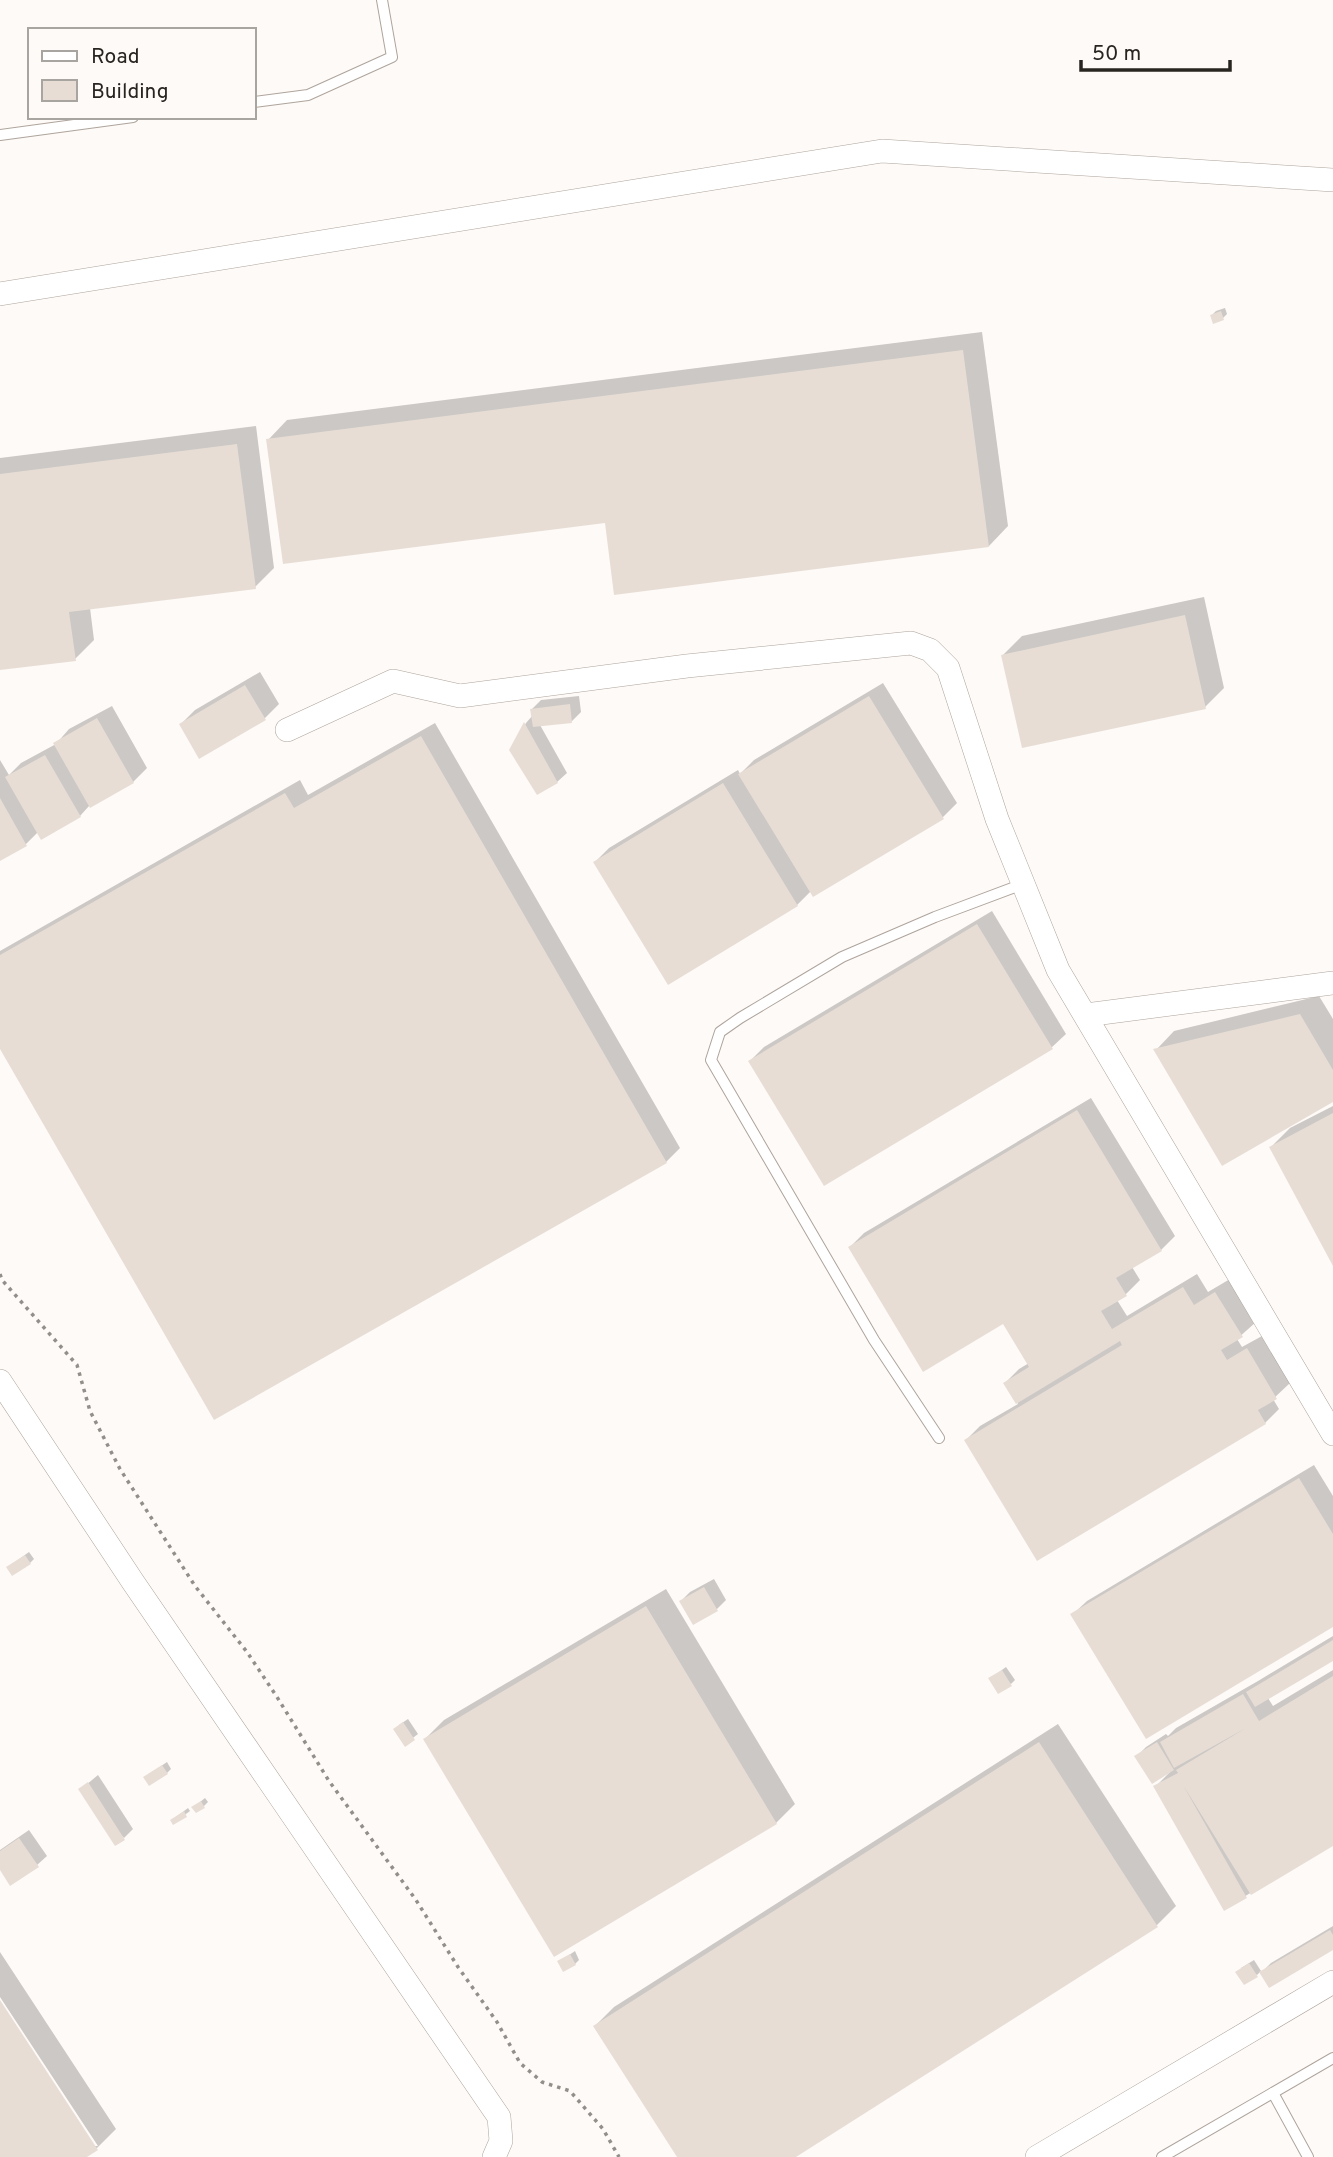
<svg xmlns="http://www.w3.org/2000/svg" width="1333" height="2157" font-family="Overpass,sans-serif">
<rect width="100%" height="100%" fill="#fefaf7"/>
<g fill="#0003">
<polygon points="1225,308 1227,314 1223,318 1212,315 1216,311"/>
<polygon points="982,332 1008,526 989,546 606,521 268,440 287,420"/>
<polygon points="256,426 274,568 255,587 90,608 94,640 75,659 0,668 0,458"/>
<polygon points="1204,597 1224,688 1205,707 1003,655 1022,636"/>
<polygon points="260,672 279,704 265,718 181,724 195,710"/>
<polygon points="883,683 957,803 943,817 811,891 797,905 669,982 595,862 609,848 738,770 740,774 754,760"/>
<polygon points="579,696 581,712 572,721 540,725 567,773 557,782 537,793 511,750 526,723 533,715 532,709 541,700"/>
<polygon points="112,706 147,768 133,782 89,806 80,816 38,832 26,844 0,859 0,760 9,775 21,763 56,744 69,729"/>
<polygon points="435,723 680,1148 666,1162 0,1045 0,951 300,780 308,795"/>
<polygon points="992,911 1066,1034 1051,1048 750,1061 764,1047"/>
<polygon points="1319,996 1333,1019 1333,1100 1156,1050 1174,1031"/>
<polygon points="1091,1098 1175,1236 1161,1250 1132,1267 1140,1280 1126,1294 1117,1300 1127,1316 1197,1274 1208,1292 1230,1279 1256,1322 1237,1339 1242,1347 1262,1336 1290,1383 1273,1399 1279,1409 1265,1423 966,1440 980,1426 1018,1404 1005,1383 1019,1369 1029,1363 1004,1322 850,1247 864,1233"/>
<polygon points="1333,1106 1333,1262 1271,1147 1290,1128"/>
<polygon points="1314,1465 1333,1496 1333,1625 1072,1615 1087,1601"/>
<polygon points="29,1552 34,1559 30,1563 8,1567"/>
<polygon points="714,1579 726,1600 717,1609 681,1601 690,1592"/>
<polygon points="666,1589 795,1804 776,1823 425,1739 444,1720"/>
<polygon points="1333,1636 1333,1659 1268,1698 1273,1706 1333,1670 1333,1844 1225,1908 1155,1787 1170,1772 1137,1756 1146,1747 1166,1734 1168,1736 1176,1728 1258,1681"/>
<polygon points="1006,1667 1015,1680 1011,1684 995,1675"/>
<polygon points="408,1719 418,1734 405,1744 399,1725"/>
<polygon points="1058,1724 1176,1906 1157,1925 792,2157 679,2157 595,2026 614,2007"/>
<polygon points="167,1762 171,1769 167,1773 145,1777"/>
<polygon points="98,1775 133,1829 124,1838 80,1790"/>
<polygon points="205,1798 208,1802 204,1806 194,1807"/>
<polygon points="188,1808 190,1811 174,1823 172,1820"/>
<polygon points="29,1830 47,1856 37,1865 0,1867 0,1850"/>
<polygon points="1333,1926 1333,1948 1262,1972 1271,1963"/>
<polygon points="575,1951 579,1960 575,1964 559,1962"/>
<polygon points="0,1952 116,2129 97,2148 83,2157 2,2157 0,2154 0,2003 94,2146 98,2146 0,1997"/>
<polygon points="1254,1960 1261,1971 1257,1975 1241,1968"/>
</g>
<g fill="#e7ddd5">
<polygon points="1221,311 1224,320 1213,324 1210,315"/>
<polygon points="963,350 989,547 614,595 605,523 283,564 266,439"/>
<polygon points="237,444 256,589 69,612 76,661 0,670 0,474"/>
<polygon points="1185,615 1206,709 1022,748 1001,655"/>
<polygon points="245,685 266,720 199,759 179,724"/>
<polygon points="869,696 944,819 813,897 738,774"/>
<polygon points="570,704 572,723 533,727 530,709"/>
<polygon points="97,718 134,783 90,808 53,743"/>
<polygon points="524,722 558,783 537,795 509,750"/>
<polygon points="421,736 667,1163 214,1420 0,1049 0,955 285,793 294,808"/>
<polygon points="45,755 81,817 41,840 5,777"/>
<polygon points="723,783 798,906 668,985 593,862"/>
<polygon points="0,798 27,846 0,861"/>
<polygon points="977,924 1053,1049 824,1186 748,1061"/>
<polygon points="1300,1014 1333,1070 1333,1102 1222,1166 1153,1049"/>
<polygon points="1077,1110 1162,1251 1116,1278 1127,1296 1101,1311 1112,1329 1183,1287 1194,1305 1215,1292 1243,1337 1221,1350 1227,1360 1247,1348 1277,1399 1258,1410 1266,1424 1037,1561 964,1440 1122,1345 1120,1341 1016,1404 1003,1383 1029,1367 1003,1324 923,1372 848,1247"/>
<polygon points="1333,1113 1333,1266 1269,1147"/>
<polygon points="1299,1478 1333,1534 1333,1627 1146,1739 1070,1614"/>
<polygon points="25,1555 31,1564 12,1576 6,1567"/>
<polygon points="704,1587 718,1611 693,1625 679,1601"/>
<polygon points="646,1606 777,1824 554,1957 423,1739"/>
<polygon points="1333,1640 1333,1661 1255,1707 1246,1692"/>
<polygon points="1002,1670 1012,1686 998,1694 988,1678"/>
<polygon points="1333,1676 1333,1846 1251,1895 1183,1785 1247,1898 1224,1911 1153,1786 1178,1773 1176,1770 1246,1728 1174,1768 1160,1742 1243,1694 1259,1721"/>
<polygon points="403,1722 415,1740 405,1747 393,1729"/>
<polygon points="1039,1742 1158,1927 796,2157 677,2157 593,2026"/>
<polygon points="1157,1742 1174,1770 1152,1784 1134,1756"/>
<polygon points="162,1765 168,1774 149,1786 143,1777"/>
<polygon points="88,1782 125,1840 115,1846 78,1789"/>
<polygon points="201,1801 205,1808 196,1813 191,1807"/>
<polygon points="184,1811 187,1817 173,1825 170,1820"/>
<polygon points="19,1838 39,1867 10,1886 0,1870 0,1851"/>
<polygon points="1330,1930 1333,1935 1333,1950 1269,1988 1259,1972"/>
<polygon points="570,1954 576,1965 563,1972 557,1961"/>
<polygon points="1249,1963 1258,1977 1244,1985 1235,1972"/>
<polygon points="0,2000 98,2150 87,2157 0,2157"/>
</g>
<g fill="none" stroke-linecap="round" stroke-linejoin="round">
<g stroke="#aea49c" stroke-width="12">
<g id="service">
<polyline points="254,102 308,95 392,57 382,0"/>
<polyline points="0,135 133,117"/>
<polyline points="939,1438 874,1340 711,1060 720,1032 740,1018 842,957 935,917 1023,884"/>
<polyline points="1273,2093 1308,2157"/>
<polyline points="1162,2157 1333,2058"/>
</g>
</g>
<g stroke="#aea49c" stroke-width="24">
<g id="minor">
<polyline points="0,294 882,151 1333,180"/>
<polyline points="287,730 393,681 460,696 687,666 911,643 930,650 948,668 997,819 1058,970 1333,1434"/>
<polyline points="1086,1015 1333,983"/>
<polyline points="0,1381 133,1582 499,2117 501,2141 494,2157"/>
<polyline points="1037,2157 1333,1982"/>
</g>
</g>
<polyline stroke="#928f8b" stroke-width="3.5" stroke-dasharray="3.5 5" stroke-linecap="butt" points="0,1274 2,1280 77,1365 90,1411 120,1469 195,1586 247,1652 277,1697 329,1781 416,1900 458,1967 497,2022 520,2063 542,2082 570,2091 603,2129 619,2157"/>
<use href="#service" stroke="#fff" stroke-width="10"/>
<use href="#minor" stroke="#fff" stroke-width="23"/>
</g>
<rect x="28" y="28" width="228" height="91" fill="#fefaf7" stroke="#a8a5a1" stroke-width="2"/>
<rect x="42" y="51" width="35" height="10" fill="#ffffff" stroke="#a8a5a1" stroke-width="2"/>
<text x="91" y="63" font-size="21" fill="#282521">Road</text>
<rect x="42" y="80" width="35" height="21" fill="#e7ddd5" stroke="#a8a5a1" stroke-width="2"/>
<text x="91" y="98" font-size="21" fill="#282521">Building</text>
<path d="M1081 60v10h149v-10" fill="none" stroke="#282521" stroke-width="3.5"/>
<text x="1092" y="60" font-size="21" fill="#282521" stroke="#fefaf7" stroke-width="5" paint-order="stroke">50 m</text>
</svg>
